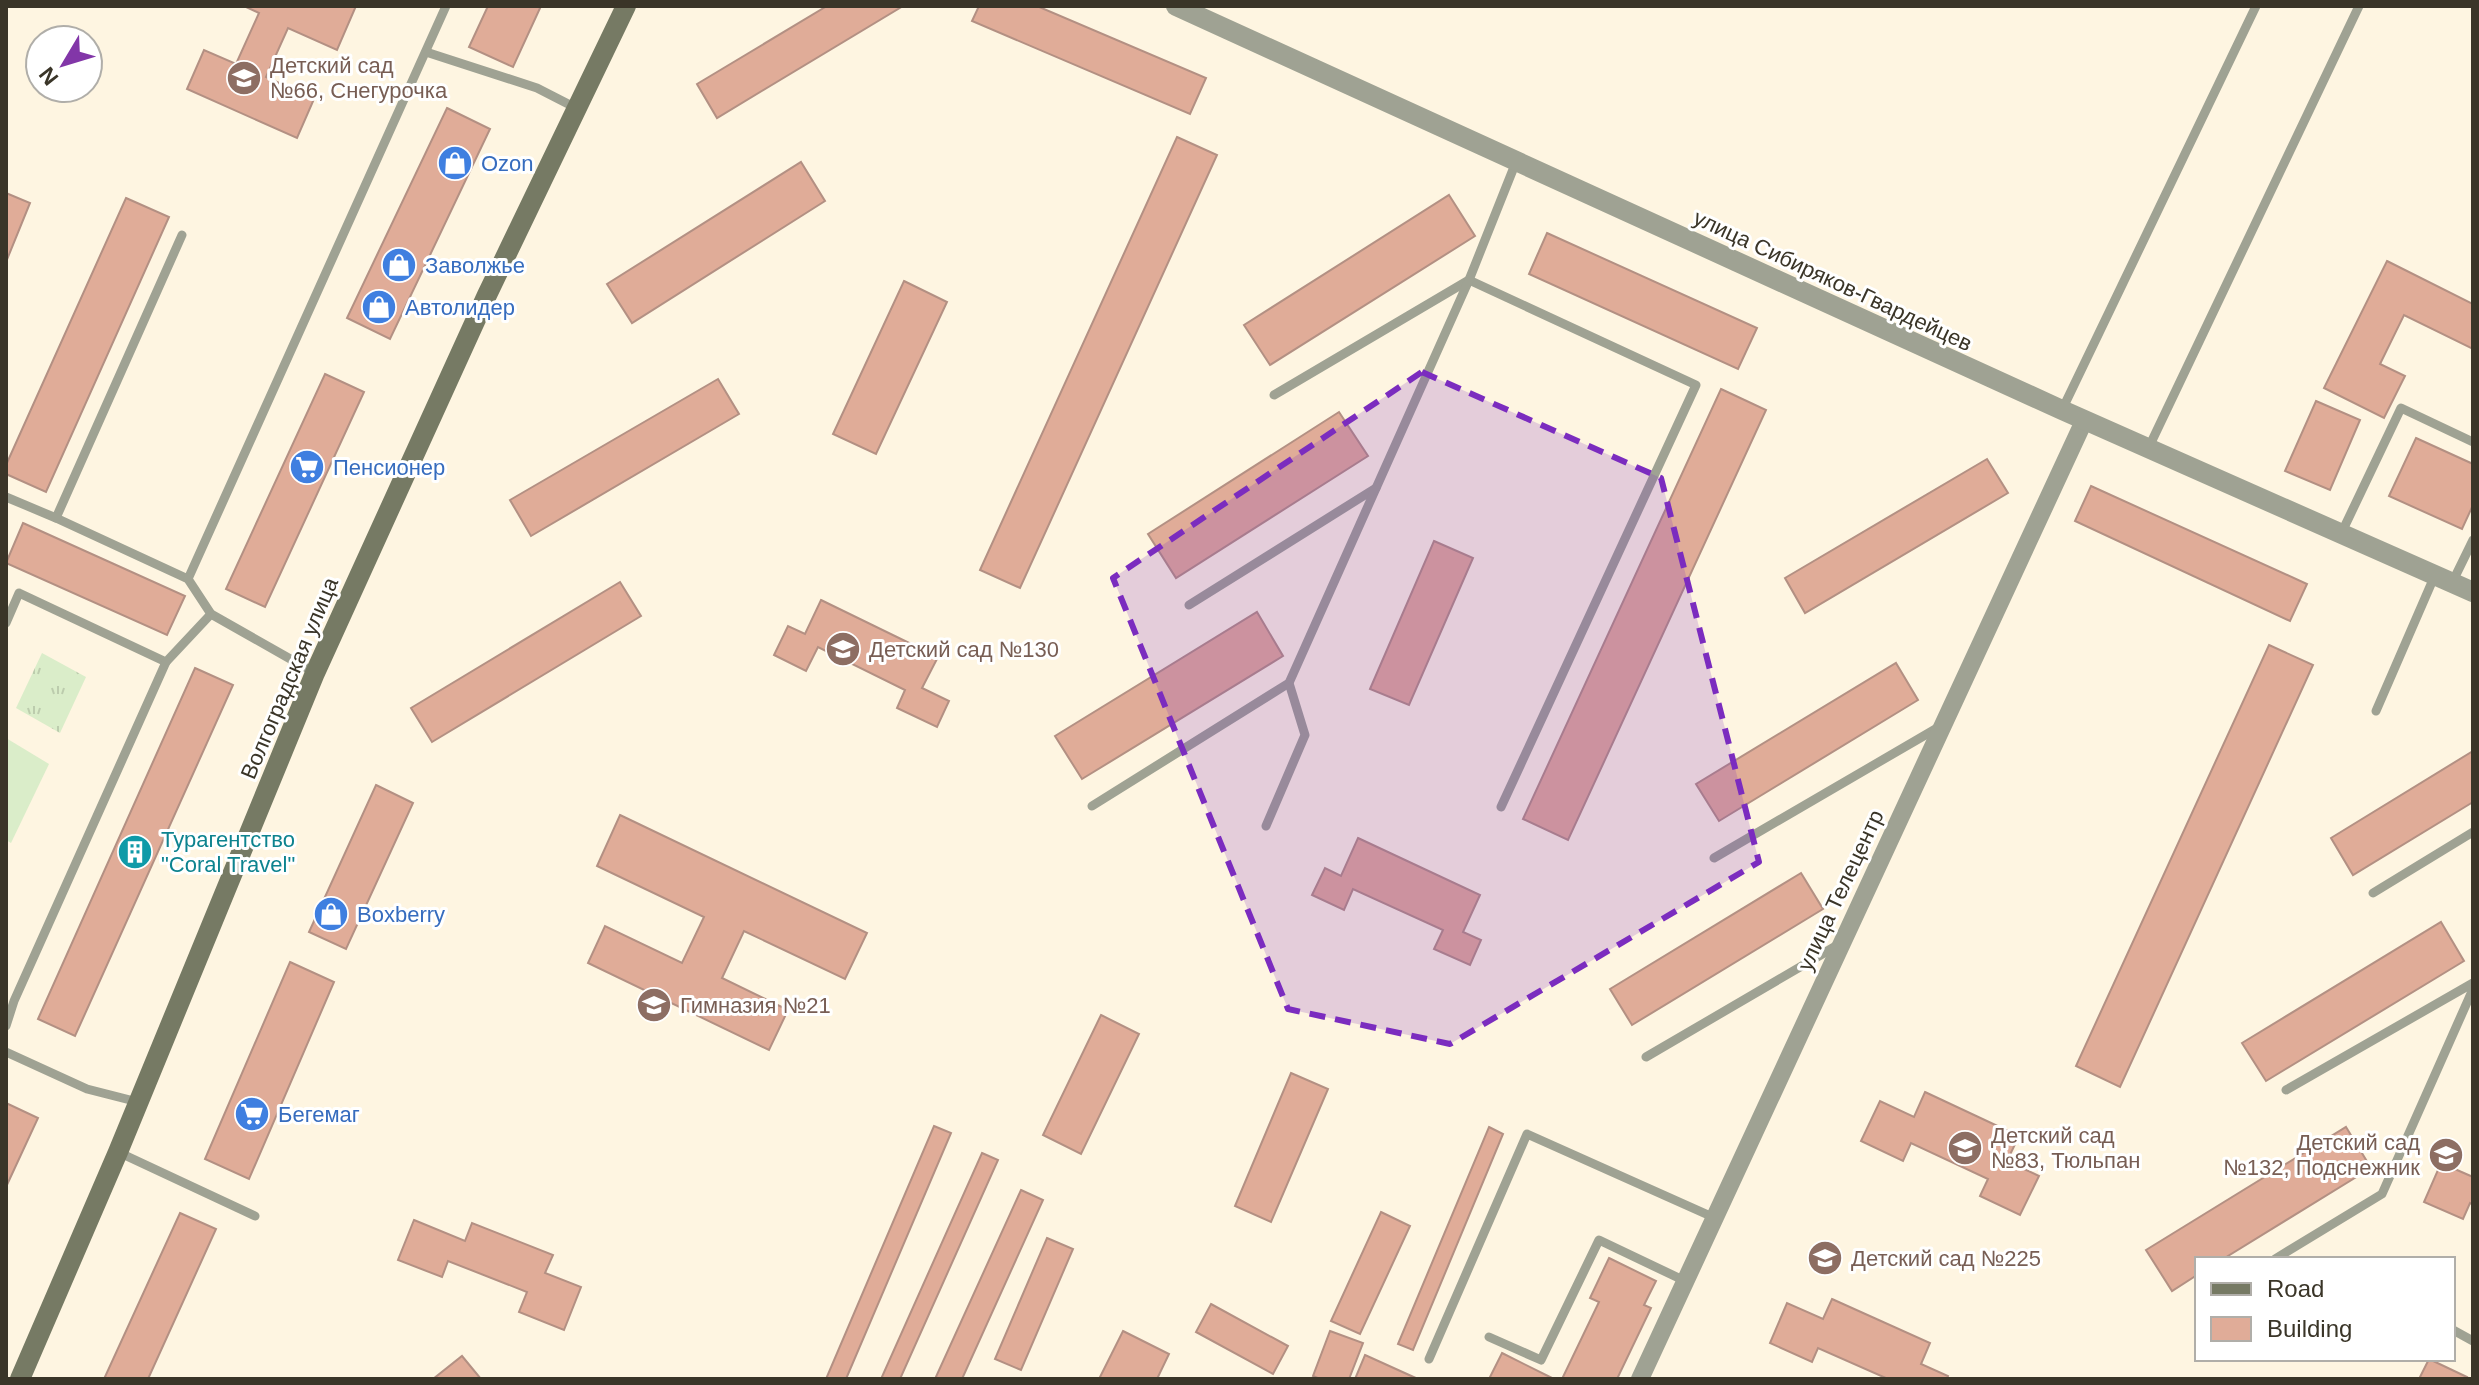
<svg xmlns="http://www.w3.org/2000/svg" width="2479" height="1385" font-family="Helvetica,sans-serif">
<defs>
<pattern id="park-tufts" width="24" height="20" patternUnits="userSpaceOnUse" patternTransform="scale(2)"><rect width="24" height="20" fill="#daedc9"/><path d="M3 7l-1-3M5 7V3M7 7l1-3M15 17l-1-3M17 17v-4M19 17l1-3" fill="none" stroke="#bcccad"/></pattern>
</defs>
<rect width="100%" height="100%" fill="#fef5e1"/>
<polygon fill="#daedc9" points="6,738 49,764 11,843 6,840"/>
<polygon fill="url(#park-tufts)" points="42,653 86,677 60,733 16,708"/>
<g fill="#e0ac98" stroke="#b39083" stroke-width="2">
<polygon points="244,6 356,6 337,50 288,28 266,77 314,99 297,138 187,89 204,50 236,64 259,13"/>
<polygon points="488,6 541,6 513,67 469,47"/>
<polygon points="827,6 903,6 717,118 697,84"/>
<polygon points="979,6 1037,6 1206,78 1190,114 972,21"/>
<polygon points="447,108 490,129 390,339 347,318"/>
<polygon points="1177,137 1217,155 1020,588 980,570"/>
<polygon points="801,162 825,201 632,323 607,284"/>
<polygon points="6,193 30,203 6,262"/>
<polygon points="1449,195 1475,236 1270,365 1244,325"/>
<polygon points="126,198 169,217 46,492 6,474 6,465"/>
<polygon points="1547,233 1757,328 1738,369 1529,274"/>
<polygon points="2387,261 2473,304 2473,349 2404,315 2380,364 2405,376 2384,418 2324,388"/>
<polygon points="904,281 947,302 876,454 833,434"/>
<polygon points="325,374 364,392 265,607 226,589"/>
<polygon points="718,379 739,414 531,536 510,500"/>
<polygon points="1721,389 1766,410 1568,840 1523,819"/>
<polygon points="2316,401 2360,420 2330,490 2285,471"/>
<polygon points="1339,412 1368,456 1176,578 1148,534"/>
<polygon points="2416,438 2473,464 2473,505 2462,529 2389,496"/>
<polygon points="1987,459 2008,493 1805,613 1785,578"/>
<polygon points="2091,486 2307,584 2290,621 2075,521"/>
<polygon points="23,523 185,596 167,635 6,563"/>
<polygon points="1434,541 1473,558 1409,705 1370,689"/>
<polygon points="620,582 641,616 432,742 411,708"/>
<polygon points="821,600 938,657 922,688 949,701 937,727 897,708 905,690 818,647 806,671 774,655 788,626 805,634"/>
<polygon points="1257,612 1283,656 1082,779 1055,736"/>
<polygon points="2269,645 2313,665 2120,1087 2076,1066"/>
<polygon points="1896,663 1918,700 1719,821 1696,784"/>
<polygon points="195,668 233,685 75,1036 38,1019"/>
<polygon points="2473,751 2473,802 2353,875 2331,838"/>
<polygon points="376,785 413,803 346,949 309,932"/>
<polygon points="620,815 867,933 845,979 744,931 722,978 788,1010 769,1050 588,963 605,926 682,963 704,917 597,866"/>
<polygon points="1358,838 1480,895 1463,932 1481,940 1470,965 1434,949 1443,930 1353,889 1344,910 1312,895 1325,868 1341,876"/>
<polygon points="1801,873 1823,909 1632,1025 1610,989"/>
<polygon points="2441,922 2464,961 2266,1081 2242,1043"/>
<polygon points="290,962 334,982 249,1179 205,1159"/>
<polygon points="1101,1015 1139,1034 1081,1154 1043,1135"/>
<polygon points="1291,1073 1328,1089 1271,1222 1235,1206"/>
<polygon points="1925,1092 2019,1136 2007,1161 2039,1176 2020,1215 1980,1196 1988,1179 1911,1143 1903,1161 1861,1141 1880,1101 1914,1117"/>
<polygon points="6,1103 38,1118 6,1187"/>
<polygon points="934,1126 951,1133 846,1379 826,1379"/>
<polygon points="1489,1127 1503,1134 1413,1350 1398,1344"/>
<polygon points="2346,1127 2371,1168 2223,1259 2197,1259 2197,1275 2172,1291 2146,1250"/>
<polygon points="982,1153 998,1160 900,1379 881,1379"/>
<polygon points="2441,1163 2473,1177 2473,1205 2470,1203 2463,1219 2424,1202"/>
<polygon points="1021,1190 1043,1200 962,1379 935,1379"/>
<polygon points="1381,1212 1410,1226 1360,1334 1331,1321"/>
<polygon points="180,1213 216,1229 148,1379 104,1379"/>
<polygon points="414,1220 465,1241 472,1223 553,1255 545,1273 581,1287 564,1330 519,1312 527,1292 448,1261 442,1277 398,1260"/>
<polygon points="1047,1238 1073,1249 1021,1370 995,1359"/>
<polygon points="1609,1258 1656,1281 1644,1305 1651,1308 1617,1379 1562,1379 1599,1302 1590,1298"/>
<polygon points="1832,1299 1930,1343 1921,1364 1948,1376 1947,1379 1888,1379 1818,1348 1812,1362 1770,1343 1787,1303 1823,1319"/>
<polygon points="1211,1304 1288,1346 1273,1374 1196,1332"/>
<polygon points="1123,1331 1169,1354 1157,1379 1099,1379"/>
<polygon points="1330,1331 1363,1343 1349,1379 1320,1379 1313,1376"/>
<polygon points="1502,1353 1554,1379 1489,1379"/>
<polygon points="1365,1355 1418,1379 1355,1379"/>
<polygon points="462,1356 481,1379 433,1379"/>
<polygon points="2429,1359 2467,1377 2466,1379 2419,1379"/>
</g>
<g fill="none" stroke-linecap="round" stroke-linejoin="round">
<g stroke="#9fa293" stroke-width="9">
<polyline points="426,52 537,88 576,108"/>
<polyline points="182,235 56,518 188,579 211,614 315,673"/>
<polyline points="1274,395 1469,280 1696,385 1501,807"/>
<polyline points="2062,410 2256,6"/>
<polyline points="2148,449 2359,6"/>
<polyline points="6,497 56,518"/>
<polyline points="2341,534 2401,408 2473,442"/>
<polyline points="188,579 446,6"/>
<polyline points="2452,583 2473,540"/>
<polyline points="1189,605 1376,488"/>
<polyline points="6,623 19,593 166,662 211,614"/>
<polyline points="2376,711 2435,575"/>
<polyline points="1092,806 1289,683 1469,280 1516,162"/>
<polyline points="1266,826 1305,735 1289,683"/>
<polyline points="1714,858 1939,727"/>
<polyline points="2373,893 2473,832"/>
<polyline points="6,1026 14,1001 166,662"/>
<polyline points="6,1052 87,1089 138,1102"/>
<polyline points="1646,1057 1836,946"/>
<polyline points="2286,1090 2473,983"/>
<polyline points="118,1152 255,1216"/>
<polyline points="2275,1259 2382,1194 2473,989"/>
<polyline points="2453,1330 2473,1341"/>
<polyline points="1489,1337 1541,1360 1599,1240 1685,1281"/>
<polyline points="1429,1359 1527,1134 1715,1218"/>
</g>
<polyline stroke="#9fa293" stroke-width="18" points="1640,1379 2084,421"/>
<polyline stroke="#9fa293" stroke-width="20" points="1176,6 2062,410 2473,592"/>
<polyline stroke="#767a64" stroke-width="20" points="20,1379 118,1152 315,673 487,295 626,6"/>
</g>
<path fill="#7b2cbf" fill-opacity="0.2" stroke="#7b2cbf" stroke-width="6" stroke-dasharray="16 10" stroke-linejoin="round" d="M1422 372 1661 478 1759 862 1450 1044 1288 1009 1113 578Z"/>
<defs>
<g id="school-disc" transform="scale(1.8)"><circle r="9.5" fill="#8d6e63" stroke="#fff"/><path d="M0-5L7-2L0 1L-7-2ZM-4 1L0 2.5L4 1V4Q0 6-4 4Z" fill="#fff"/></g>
<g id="shop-disc" transform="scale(1.8)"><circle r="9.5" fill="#3f7fe0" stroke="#fff"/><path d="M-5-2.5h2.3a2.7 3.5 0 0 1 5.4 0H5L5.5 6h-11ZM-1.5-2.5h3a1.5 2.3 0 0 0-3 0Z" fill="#fff"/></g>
<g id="supermarket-disc" transform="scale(1.8)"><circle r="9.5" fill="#3f7fe0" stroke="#fff"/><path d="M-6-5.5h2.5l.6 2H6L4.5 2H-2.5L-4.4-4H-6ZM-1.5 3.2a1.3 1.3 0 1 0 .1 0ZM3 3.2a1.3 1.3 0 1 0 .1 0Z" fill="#fff"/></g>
<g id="building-disc" transform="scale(1.8)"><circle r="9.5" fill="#0f9aa8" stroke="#fff"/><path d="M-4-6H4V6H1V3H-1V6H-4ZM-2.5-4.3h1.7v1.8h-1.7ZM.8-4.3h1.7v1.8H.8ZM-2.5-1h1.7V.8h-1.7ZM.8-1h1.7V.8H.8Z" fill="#fff"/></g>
</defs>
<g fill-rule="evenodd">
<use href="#school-disc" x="244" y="78"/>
<use href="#shop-disc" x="455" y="163"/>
<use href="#shop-disc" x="399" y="265"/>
<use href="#shop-disc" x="379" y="307"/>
<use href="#supermarket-disc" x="307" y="467"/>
<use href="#school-disc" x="843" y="649"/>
<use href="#building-disc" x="135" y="852"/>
<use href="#shop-disc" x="331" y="914"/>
<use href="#school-disc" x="654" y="1005"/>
<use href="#supermarket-disc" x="252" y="1114"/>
<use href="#school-disc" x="1965" y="1148"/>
<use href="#school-disc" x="2446" y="1155"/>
<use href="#school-disc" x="1825" y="1258"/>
</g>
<g text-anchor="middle" stroke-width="6" stroke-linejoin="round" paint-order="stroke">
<g font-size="22" fill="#785e54" stroke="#fff" text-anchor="start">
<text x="270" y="73">Детский сад<tspan x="270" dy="25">№66, Снегурочка</tspan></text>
<text x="869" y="657">Детский сад №130</text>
<text x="680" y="1013">Гимназия №21</text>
<text x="1991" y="1143">Детский сад<tspan x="1991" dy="25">№83, Тюльпан</tspan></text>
<text x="2420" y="1150" text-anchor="end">Детский сад<tspan x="2420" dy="25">№132, Подснежник</tspan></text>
<text x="1851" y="1266">Детский сад №225</text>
</g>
<g font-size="22" fill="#366cbe" stroke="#fff" text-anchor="start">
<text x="481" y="171">Ozon</text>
<text x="425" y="273">Заволжье</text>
<text x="405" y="315">Автолидер</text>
<text x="333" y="475">Пенсионер</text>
<text x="357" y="922">Boxberry</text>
<text x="278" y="1122">Бегемаг</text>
</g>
<g font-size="22" fill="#3a3528" stroke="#fff">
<text transform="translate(1833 280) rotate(25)" y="8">улица Сибиряков-Гвардейцев</text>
<text transform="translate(289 678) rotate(-67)" y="8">Волгоградская улица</text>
<text transform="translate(1840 890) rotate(-65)" y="8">улица Телецентр</text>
</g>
<g font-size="22" fill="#0d838f" stroke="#fff" text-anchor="start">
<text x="161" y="847">Турагентство<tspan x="161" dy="25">"Coral Travel"</tspan></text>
</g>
</g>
<rect width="2479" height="1385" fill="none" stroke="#3a3528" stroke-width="16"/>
<rect x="2195" y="1257" width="260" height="104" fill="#ffffff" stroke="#b0aea9" stroke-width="2"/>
<rect x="2211" y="1283" width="40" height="12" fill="#767a64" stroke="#b0aea9" stroke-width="2"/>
<text x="2267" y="1297" font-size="24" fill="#3a3528">Road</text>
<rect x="2211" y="1317" width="40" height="24" fill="#e0ac98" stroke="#b0aea9" stroke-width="2"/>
<text x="2267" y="1337" font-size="24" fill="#3a3528">Building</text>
<g transform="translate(64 64) rotate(232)"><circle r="38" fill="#ffffff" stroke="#b0aea9" stroke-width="2"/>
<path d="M0-6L14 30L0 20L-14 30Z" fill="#8236a8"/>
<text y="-12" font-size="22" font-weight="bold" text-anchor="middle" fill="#3a3528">N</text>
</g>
</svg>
